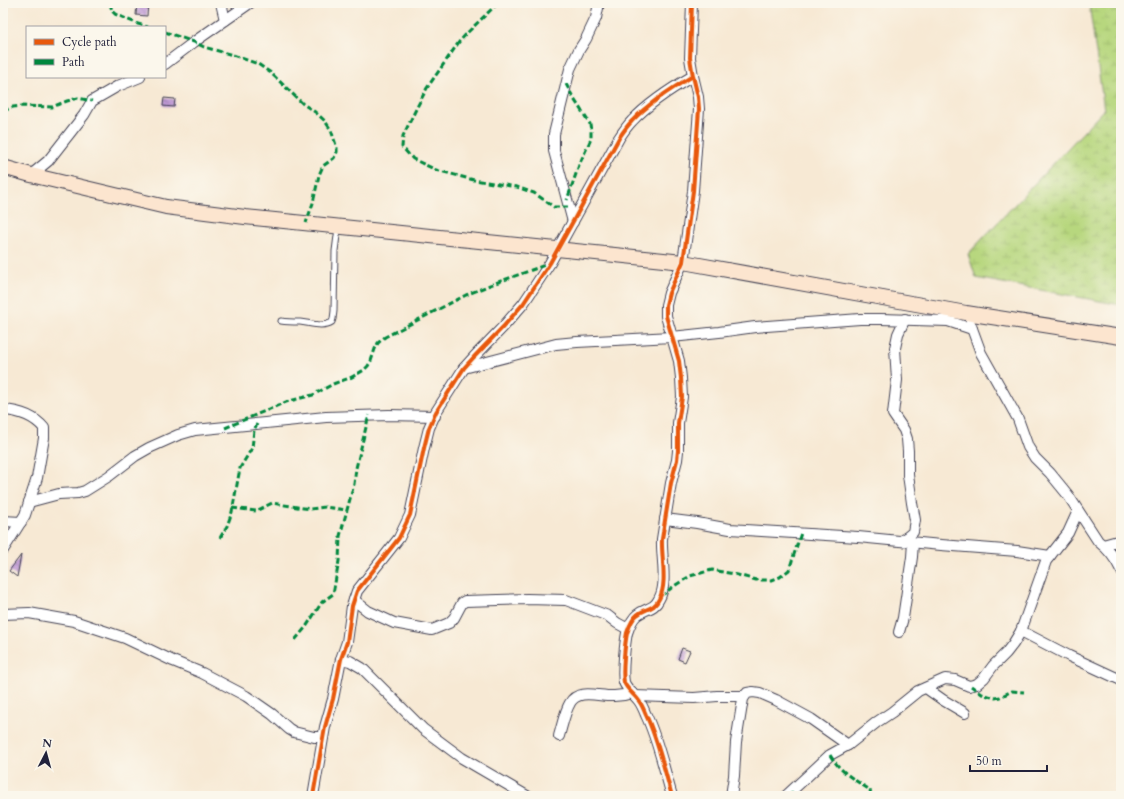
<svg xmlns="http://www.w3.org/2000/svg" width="1124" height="799" font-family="Cardo,serif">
<defs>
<pattern id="wetland-marsh" width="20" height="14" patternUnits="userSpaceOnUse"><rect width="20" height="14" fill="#b7d77e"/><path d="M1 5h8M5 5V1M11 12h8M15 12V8" fill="none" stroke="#9db86e"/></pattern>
<pattern id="building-back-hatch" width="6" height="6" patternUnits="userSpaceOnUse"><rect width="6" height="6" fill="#bf9ad5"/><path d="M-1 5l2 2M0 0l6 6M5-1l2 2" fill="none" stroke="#9b7dae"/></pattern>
</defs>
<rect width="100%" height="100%" fill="#fbf7ec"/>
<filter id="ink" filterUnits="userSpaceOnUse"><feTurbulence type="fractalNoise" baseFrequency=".025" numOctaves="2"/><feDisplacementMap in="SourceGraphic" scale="8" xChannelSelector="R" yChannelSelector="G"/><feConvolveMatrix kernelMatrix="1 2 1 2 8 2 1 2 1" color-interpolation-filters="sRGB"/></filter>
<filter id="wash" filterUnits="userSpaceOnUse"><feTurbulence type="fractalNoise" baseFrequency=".012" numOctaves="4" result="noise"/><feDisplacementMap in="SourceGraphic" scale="16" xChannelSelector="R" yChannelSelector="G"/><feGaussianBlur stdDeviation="0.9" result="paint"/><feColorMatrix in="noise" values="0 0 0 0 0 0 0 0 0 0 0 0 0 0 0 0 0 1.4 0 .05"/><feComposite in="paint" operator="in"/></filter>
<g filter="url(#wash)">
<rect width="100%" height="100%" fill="#f7e9d4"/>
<polygon fill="url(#wetland-marsh)" stroke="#6c7c5c" points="1089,3 1121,3 1121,305 976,278 968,254 1104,110"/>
<g id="blocks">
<g fill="url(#building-back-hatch)">
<polygon points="137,3 148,3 147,16 136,15"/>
<polygon points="164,98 175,99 174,107 163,106"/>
<polygon points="21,555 17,577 9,571"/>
<polygon points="682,648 690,651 685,662 678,659"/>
</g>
</g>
</g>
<g filter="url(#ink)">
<use href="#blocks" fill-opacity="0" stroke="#424052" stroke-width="1"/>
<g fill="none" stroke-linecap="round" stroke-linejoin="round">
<g stroke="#424052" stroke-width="7">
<path id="service" d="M281 321C287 322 294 322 300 322 310 323 323 328 332 322L333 319 334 311 335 251 338 228"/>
</g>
<g stroke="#424052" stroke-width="12">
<g id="minor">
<polyline points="221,3 225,20"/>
<polyline points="165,64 194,42 250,3"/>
<polyline points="31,175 48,161 84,115 92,101 118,86 140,77"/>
<polyline points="573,222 554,151 554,134 570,69 579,50 586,39 596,18 599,3"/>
<path d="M970 323 981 353 1018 419 1028 447 1035 458 1050 473 1068 495 1098 541C1107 548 1116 559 1121 570"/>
<polyline points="464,368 556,344 577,342 672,337 719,332 755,327 860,319 881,319 948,321 972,329"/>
<path d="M3 410C19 411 34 416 44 428V438L37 478 25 515 15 531 3 550"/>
<polyline points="29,502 59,494 78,493 85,491 109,476 135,456 149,448 178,435 195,430 326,417 389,415 435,416"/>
<polyline points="665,519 697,523 730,529 858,537 941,545 1017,551 1050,556"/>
<polyline points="3,521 21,522"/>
<polyline points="901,541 907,537 913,532 915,520 912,503 908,475 908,451 907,439 904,430 893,414 897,380 895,348 898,334 905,319"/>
<polyline points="1103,545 1121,540"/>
<polyline points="354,600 368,611 394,623 432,630 449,623 454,618 462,603 465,601 527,599 566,600 608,616 617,623 628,629"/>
<polyline points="3,614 29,613 74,621 125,638 173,661 202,673 246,696 272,714 289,729 294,732 314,737 323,737"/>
<polyline points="1021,631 1069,656 1121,680"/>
<polyline points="899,632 903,618 912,557 913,542"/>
<polyline points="341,659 350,661 362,668 423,729 462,758 527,796"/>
<polyline points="926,688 943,700 965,713"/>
<polyline points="635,696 694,698 717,696 744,696"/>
<path d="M559 736C562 726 565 711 570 703 578 688 600 697 614 696 620 696 626 695 632 693"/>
<path d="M313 796 325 727 333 699 341 659 347 642 352 606 357 591 399 538 410 515 424 448 429 428 436 412 464 368 474 357 503 327 523 304 531 292 550 263 619 138C623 132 627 126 632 121 648 104 674 87 693 76L690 58 692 3"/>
<path d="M672 796C664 769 658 740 646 715 644 710 642 705 639 701 635 695 626 689 624 682 622 672 625 643 627 633 629 627 633 618 637 615 645 608 654 610 659 599 668 584 661 556 662 539L671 483 677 460 678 451V423L682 397 681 378 679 361 666 316V305L669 293 683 262 693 191 699 109 698 97 693 76"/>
<polyline points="731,796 734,776 736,742 743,699 747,693 753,692 760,693 776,700 811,719 848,745"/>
<polyline points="786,796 830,755 848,745 877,722 892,712 918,691 945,679 955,680 969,686 977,684 984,678 993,666 1006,653 1013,644 1021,631 1046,561 1068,533 1078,511"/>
</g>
</g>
<g stroke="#424052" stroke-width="16">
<polyline id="secondary" points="3,167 31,175 166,207 245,217 683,262 966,313 1121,337"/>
</g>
<use href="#service" stroke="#fff" stroke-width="5"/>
<use href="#minor" stroke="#fff" stroke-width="10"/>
<use href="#secondary" stroke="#fce5cf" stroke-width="14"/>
<g stroke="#00873e" stroke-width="3" stroke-dasharray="6 3" stroke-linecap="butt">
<polyline points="110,3 112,11 115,14 138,24 148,27"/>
<polyline points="498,3 467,33 459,42 427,88 416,109 403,136 402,147 413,159 436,170 474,180 517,187 534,193 554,207 569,207"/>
<polyline points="165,32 194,42 204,47 233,55 258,64 271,73 303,104 315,112 325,121 331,130 337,148 337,152 334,158 323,166 319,175 313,203 306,223"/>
<polyline points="566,84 574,99 590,124 591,131 591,139 579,165 567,200"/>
<polyline points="3,111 13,107 22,106 52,107 67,101 78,98 92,101"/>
<polyline points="225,428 286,402 313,395 333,384 352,377 364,370 368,366 371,361 375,349 378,343 385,337 466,295 490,285 548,264"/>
<polyline points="232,508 256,511 272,503 310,509 325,507 347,510"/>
<polyline points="220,538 227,526 232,512 240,468 252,448 254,430 257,424"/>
<polyline points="661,596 674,586 690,576 712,570 734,574 756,580 772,580 780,577 789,570 801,533"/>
<polyline points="295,640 306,627 322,602 333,594 339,561 340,536 354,484 356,468 369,415"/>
<polyline points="971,686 982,694 995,698 1000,697 1012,691 1024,692"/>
<path d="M830 755C840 772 855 780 870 790L871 796"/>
<polyline points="791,792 795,796"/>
</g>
<g stroke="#fbf7ec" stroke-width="6">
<g id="cycleway">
<path d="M313 796 325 727 333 699 341 659 347 642 352 606 357 591 399 538 410 515 424 448 429 428 436 412 464 368 474 357 503 327 523 304 531 292 550 263 619 138C623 132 627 126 632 121 648 104 674 87 693 76L690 58 692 3"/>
<path d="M672 796C664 769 658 740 646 715 644 710 642 705 639 701 635 695 626 689 624 682 622 672 625 643 627 633 629 627 633 618 637 615 645 608 654 610 659 599 668 584 661 556 662 539L671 483 677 460 678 451V423L682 397 681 378 679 361 666 316V305L669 293 683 262 693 191 699 109 698 97 693 76"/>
</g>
</g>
<use href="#cycleway" stroke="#e8590c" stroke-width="4"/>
</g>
</g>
<rect width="1124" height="799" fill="none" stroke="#fbf7ec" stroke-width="16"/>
<rect x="26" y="26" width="140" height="52" fill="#fbf7ec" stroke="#a4a2a5"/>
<rect x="34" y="39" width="20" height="6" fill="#e8590c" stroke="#a4a2a5"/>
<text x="62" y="46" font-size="12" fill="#22223b">Cycle path</text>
<rect x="34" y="59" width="20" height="6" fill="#00873e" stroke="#a4a2a5"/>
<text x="62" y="66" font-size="12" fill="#22223b">Path</text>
<g transform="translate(46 753) rotate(6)" stroke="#fbf7ec" stroke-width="3" paint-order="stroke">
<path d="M0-3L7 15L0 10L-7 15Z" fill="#22223b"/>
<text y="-6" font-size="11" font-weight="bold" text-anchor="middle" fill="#22223b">N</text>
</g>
<path d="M970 765v6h77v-6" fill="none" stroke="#22223b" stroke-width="2"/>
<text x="976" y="765" font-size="12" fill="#22223b" stroke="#fbf7ec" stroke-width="3" paint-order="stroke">50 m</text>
</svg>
